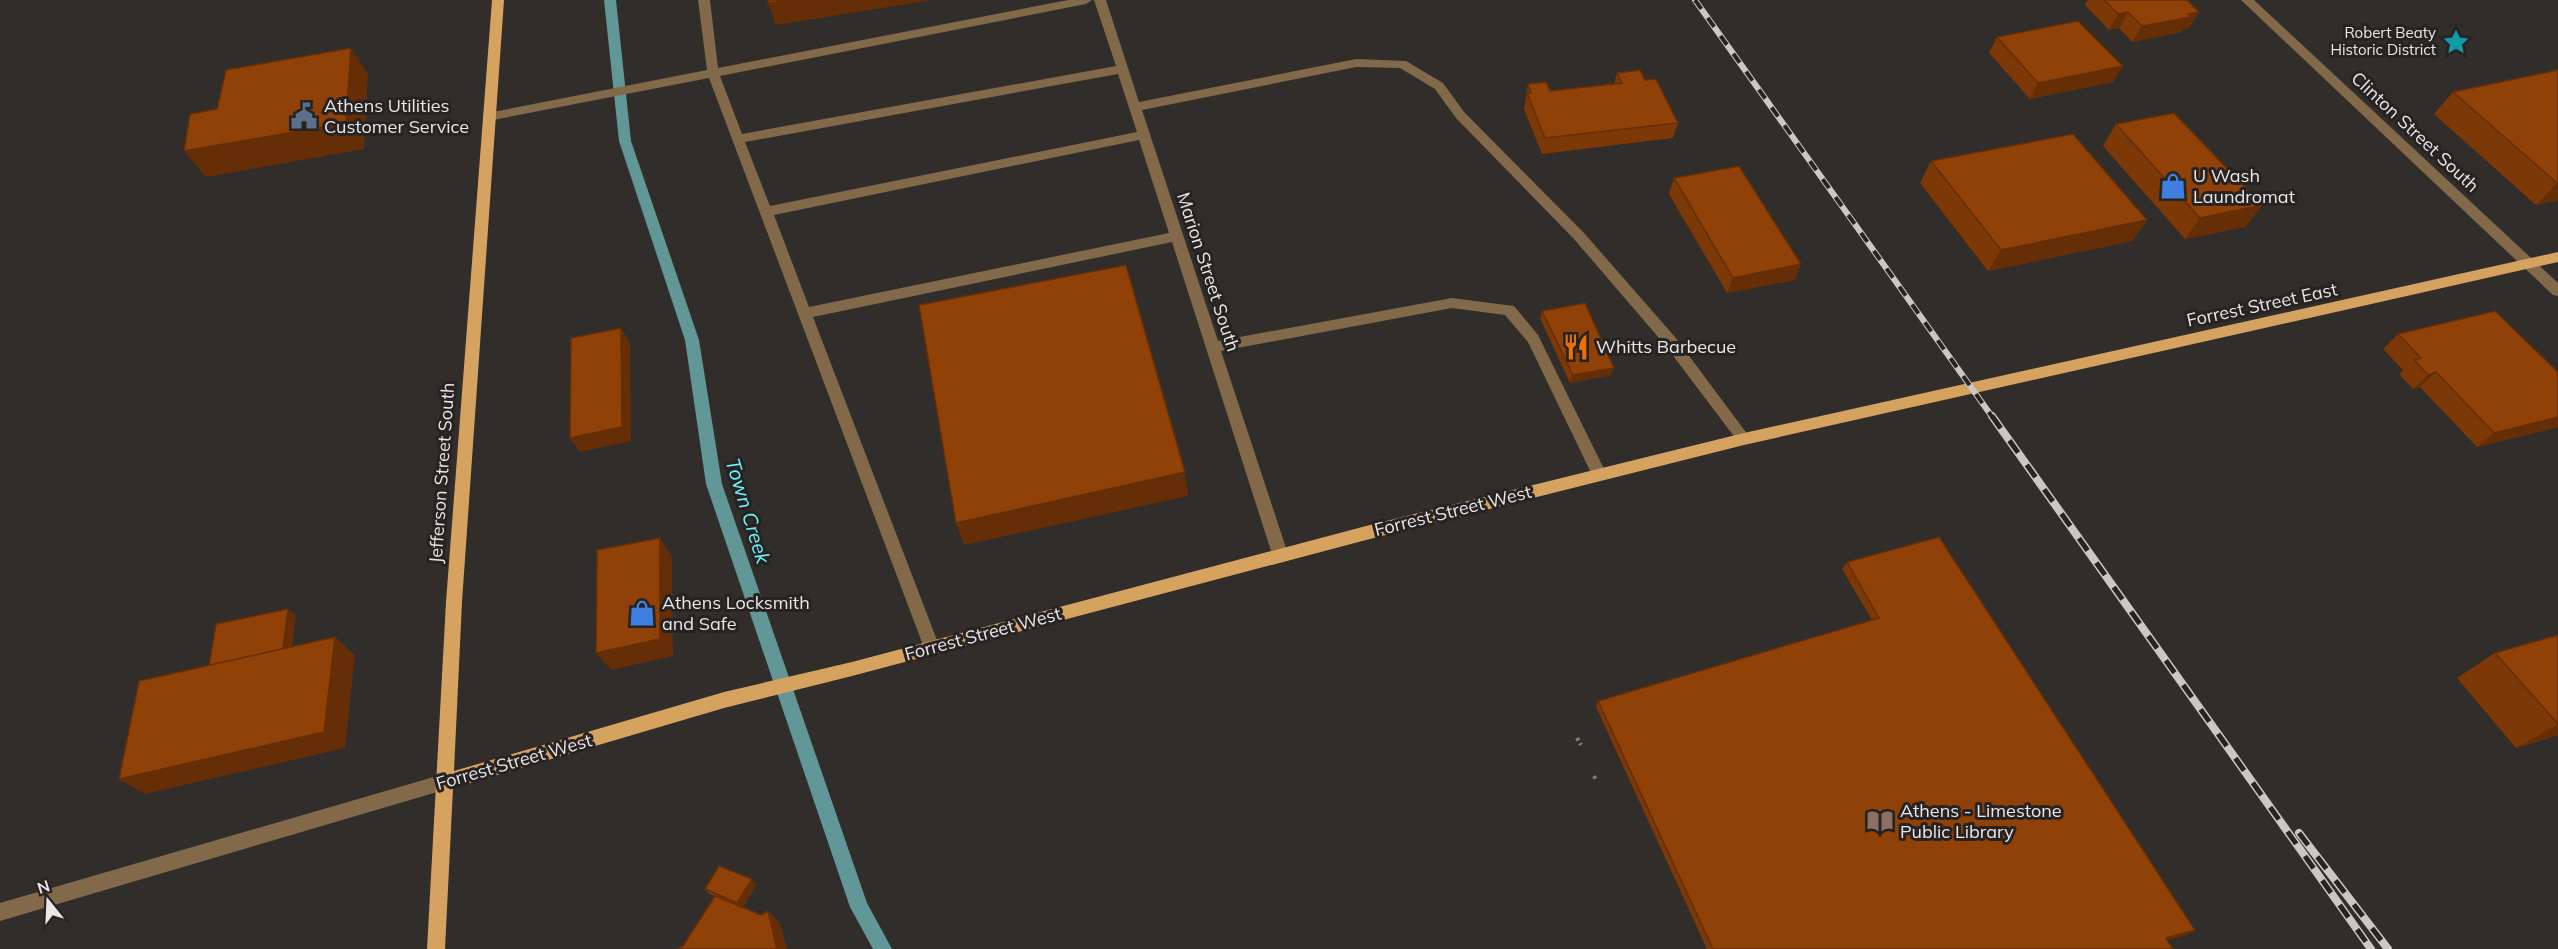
<svg xmlns="http://www.w3.org/2000/svg" width="2558" height="949" font-family="Mulish,sans-serif">
<rect width="100%" height="100%" fill="#302d2b"/>
<g fill="none" stroke-linecap="round" stroke-linejoin="round">
<polygon fill="#629798" fill-rule="evenodd" points="604,0 616,0 631,141 699,340 722,484 867,903 892,949 873,949 850,907 706,484 685,340 619,141"/>
<g stroke="#827f7e" stroke-width="4" stroke-dasharray="3 3" stroke-linecap="butt">
<polyline points="1577,738 1581,745"/>
<polyline points="1594,776 1596,780"/>
</g>
<g fill="#82694a" fill-rule="evenodd">
<path d="M698 0H710L718 68 1068 0H1092L1086 4 720 76 742 134 1116 66 1094 0H1106L1139 102 1356 59 1406 61 1443 83 1464 112 1584 233 1675 337 1751 439 1749 443H1739L1665 345 1574 239 1456 118 1435 89 1400 68 1356 67 1142 110 1218 341 1452 298 1514 306 1538 335 1607 475 1604 479 1599 481 1594 479 1528 342 1505 315 1452 308 1221 351 1288 554 1286 559 1280 561 1274 559 1272 554 1172 242 813 317 940 648 938 653 932 655 926 653 709 78 488 121 482 117 488 113 707 70ZM1118 74 1137 132 770 206 745 142ZM1139 140 1169 233 809 307 774 215Z"/>
<polygon points="2241,0 2254,0 2558,283 2558,296 2553,295"/>
<polygon points="444,774 450,776 453,782 450,788 444,790 0,921 0,903"/>
</g>
<polygon fill="#d6a25f" fill-rule="evenodd" points="492,0 504,0 462,602 454,771 724,692 852,662 1366,526 1744,433 2558,252 2558,262 1744,445 1366,540 852,676 724,708 453,788 445,949 427,949 446,602"/>
<g stroke="#cac7c6" stroke-width="6">
<polyline id="rail-far1" points="1695,0 1993,418"/>
</g>
<g stroke="#cac7c6" stroke-width="8">
<g id="rail">
<polyline points="1992,416 2371,949"/>
<polyline points="2299,833 2388,949"/>
</g>
</g>
<use href="#rail-far1" stroke="#262322" stroke-width="4" stroke-dasharray="11" stroke-linecap="butt"/>
<use href="#rail" stroke="#262322" stroke-width="5" stroke-dasharray="15" stroke-linecap="butt"/>
</g>
<g fill="#7c3807">
<polygon points="2088,0 2187,0 2199,12 2189,28 2183,29 2181,32 2132,42 2119,28 2109,30 2085,5"/>
<polygon points="1997,37 2113,82 2030,99 1989,53"/>
<polygon points="2558,70 2558,200 2536,205 2434,114 2453,92"/>
<polygon points="1617,73 1645,80 1678,123 1673,138 1542,154 1524,109 1528,84 1550,91 1614,84"/>
<polygon points="2116,124 2262,205 2245,227 2185,239 2103,146"/>
<polygon points="1931,161 2147,220 2132,241 1988,271 1920,183"/>
<polygon points="1674,178 1795,280 1727,293 1669,194"/>
<polygon points="1542,311 1611,375 1570,383 1540,318"/>
<polygon points="2398,334 2558,372 2558,427 2477,447 2420,387 2413,389 2399,374 2403,370 2383,349"/>
<polygon points="1847,562 2195,930 2186,935 2167,940 2173,949 1707,949 1596,707 1598,701 1872,620 1842,569"/>
<polygon points="2558,635 2558,735 2516,748 2457,678 2495,653"/>
<polygon points="756,885 743,907 761,915 768,911 780,924 787,949 677,949 683,946 715,896 710,894 705,889"/>
</g>
<g fill="#652e06">
<polygon points="789,0 932,0 776,25 768,3"/>
<polygon points="2128,12 2119,28 2109,30 2118,14"/>
<polygon points="2199,12 2189,28 2183,29 2181,32 2132,42 2142,26 2188,14"/>
<polygon points="351,48 368,74 364,149 206,177 184,151"/>
<polygon points="2123,66 2113,82 2030,99 2038,83"/>
<polygon points="2557,183 2558,183 2558,200 2536,205"/>
<polygon points="2262,205 2245,227 2185,239 2200,218"/>
<polygon points="2147,220 2132,241 1988,271 2001,250"/>
<polygon points="1801,264 1795,280 1727,293 1733,278"/>
<polygon points="621,328 630,343 631,441 580,452 570,438"/>
<polygon points="1614,368 1611,375 1570,383 1573,375"/>
<polygon points="2436,372 2420,387 2413,389 2428,375"/>
<polygon points="2558,417 2558,427 2477,447 2494,433"/>
<polygon points="1185,472 1188,496 964,545 956,523"/>
<polygon points="660,538 672,557 673,656 611,670 596,653"/>
<polygon points="288,609 296,616 289,669 215,686"/>
<polygon points="335,637 355,655 345,748 145,794 119,779"/>
<polygon points="2558,724 2558,735 2516,748"/>
<polygon points="752,879 756,885 742,908 737,903"/>
<polygon points="768,911 780,924 787,949 777,949"/>
<polygon points="2195,930 2186,935 2158,943 2166,938"/>
</g>
<g fill="#904108" stroke="#652e06" stroke-width="1.5">
<polygon points="768,0 789,0 768,3"/>
<polygon points="2104,0 2187,0 2199,12 2188,14 2191,17 2142,26 2128,12 2118,14"/>
<polygon points="2078,21 2123,66 2038,83 1997,37"/>
<polygon points="351,48 346,123 184,151 190,114 217,109 226,70"/>
<polygon points="1640,70 1645,80 1656,79 1678,123 1545,138 1527,93 1531,93 1528,84 1546,82 1550,91 1622,83 1617,73"/>
<polygon points="2558,70 2558,183 2557,183 2453,92"/>
<polygon points="2174,113 2262,205 2200,218 2116,124"/>
<polygon points="2073,134 2147,220 2001,250 1931,161"/>
<polygon points="1739,166 1801,264 1733,278 1674,178"/>
<polygon points="1126,265 1185,472 956,523 919,305"/>
<polygon points="1585,303 1614,368 1573,375 1542,311"/>
<polygon points="2495,311 2558,372 2558,417 2494,433 2436,372 2428,375 2414,360 2421,358 2398,334"/>
<polygon points="621,328 622,427 570,438 571,338"/>
<polygon points="1939,537 2195,930 2166,938 2173,949 1713,949 1598,701 1879,618 1847,562"/>
<polygon points="660,538 660,639 596,653 597,550"/>
<polygon points="288,609 283,649 209,666 216,624"/>
<polygon points="2558,635 2558,724 2495,653"/>
<polygon points="335,637 324,732 119,779 139,681"/>
<polygon points="719,866 752,879 737,903 705,889"/>
<polygon points="715,896 761,915 768,911 777,949 677,949 683,946"/>
</g>
<defs>
<g id="sight-bare" transform="scale(2.07)"><path d="M0-6L1.8-2.2L6-1.7L2.9 1.2L3.7 5.4L0 3.3L-3.7 5.4L-2.9 1.2L-6-1.7L-1.8-2.2Z" fill="#0f9aa8" stroke="#262322" stroke-width="2.5" paint-order="stroke"/></g>
<g id="civic-bare" transform="scale(2.07)"><path d="M-.6-6.5H3V-4.5H.6V-3L4-1V1h2V6H-6V1h2V-1L-.6-3ZM-1.2 2.5V6h2.4V2.5Z" fill="#5c6f8a" stroke="#262322" stroke-width="2.5" paint-order="stroke"/></g>
<g id="shop-bare" transform="scale(2.07)"><path d="M-5-2.5h2.3a2.7 3.5 0 0 1 5.4 0H5L5.5 6h-11ZM-1.5-2.5h3a1.5 2.3 0 0 0-3 0Z" fill="#3f7fe0" stroke="#262322" stroke-width="2.5" paint-order="stroke"/></g>
<g id="restaurant-bare" transform="scale(2.07)"><path d="M-5-6h1v4h1v-4h1v4h1v-4h1v5L-1.5 .5V6h-2V.5L-5-1ZM5-6V6H3V1.5H1.5Q1.5-4 5-6Z" fill="#e8710a" stroke="#262322" stroke-width="2.5" paint-order="stroke"/></g>
<g id="library-bare" transform="scale(2.07)"><path d="M-6-4Q-3-5.5-.7-3.5V5Q-3 3-6 4ZM6-4Q3-5.5 .7-3.5V5Q3 3 6 4Z" fill="#8d6e63" stroke="#262322" stroke-width="2.5" paint-order="stroke"/></g>
</defs>
<g fill-rule="evenodd">
<use href="#sight-bare" x="2456" y="42"/>
<use href="#civic-bare" x="304" y="116"/>
<use href="#shop-bare" x="2173" y="186"/>
<use href="#restaurant-bare" x="1576" y="347"/>
<use href="#shop-bare" x="642" y="613"/>
<use href="#library-bare" x="1880" y="821"/>
</g>
<g text-anchor="middle" stroke-width="6" stroke-linejoin="round" paint-order="stroke">
<g font-size="15" fill="#eae7e6" stroke="#262322" text-anchor="end">
<text x="2436" y="38">Robert Beaty<tspan x="2436" dy="17">Historic District</tspan></text>
</g>
<g font-size="18" fill="#eae7e6" stroke="#262322" text-anchor="start">
<text x="324" y="112">Athens Utilities<tspan x="324" dy="21">Customer Service</tspan></text>
<text x="2193" y="182">U Wash<tspan x="2193" dy="21">Laundromat</tspan></text>
<text x="1596" y="353">Whitts Barbecue</text>
<text x="662" y="609">Athens Locksmith<tspan x="662" dy="21">and Safe</tspan></text>
<text x="1900" y="817">Athens - Limestone<tspan x="1900" dy="21">Public Library</tspan></text>
</g>
<g font-size="18" fill="#eae7e6" stroke="#262322">
<text transform="translate(2415 132) rotate(43)" y="6">Clinton Street South</text>
<text transform="translate(1208 272) rotate(72)" y="6">Marion Street South</text>
<text transform="translate(2262 305) rotate(-12)" y="6">Forrest Street East</text>
<text transform="translate(442 473) rotate(-86)" y="6">Jefferson Street South</text>
<text transform="translate(1453 511) rotate(-14)" y="6">Forrest Street West</text>
<text transform="translate(983 634) rotate(-15)" y="6">Forrest Street West</text>
<text transform="translate(514 762) rotate(-16)" y="6">Forrest Street West</text>
</g>
<g font-size="20" font-style="italic" fill="#69f8fc" stroke="#262322">
<text transform="translate(748 511) rotate(73)" y="7">Town Creek</text>
</g>
</g>
<g transform="translate(48 901) rotate(342)" stroke="#262322" stroke-width="4.5" paint-order="stroke">
<path d="M0-4.5L10 22L0 15L-10 22Z" fill="#eae7e6"/>
<text y="-9" font-size="16" font-weight="bold" text-anchor="middle" fill="#eae7e6">N</text>
</g>
</svg>
